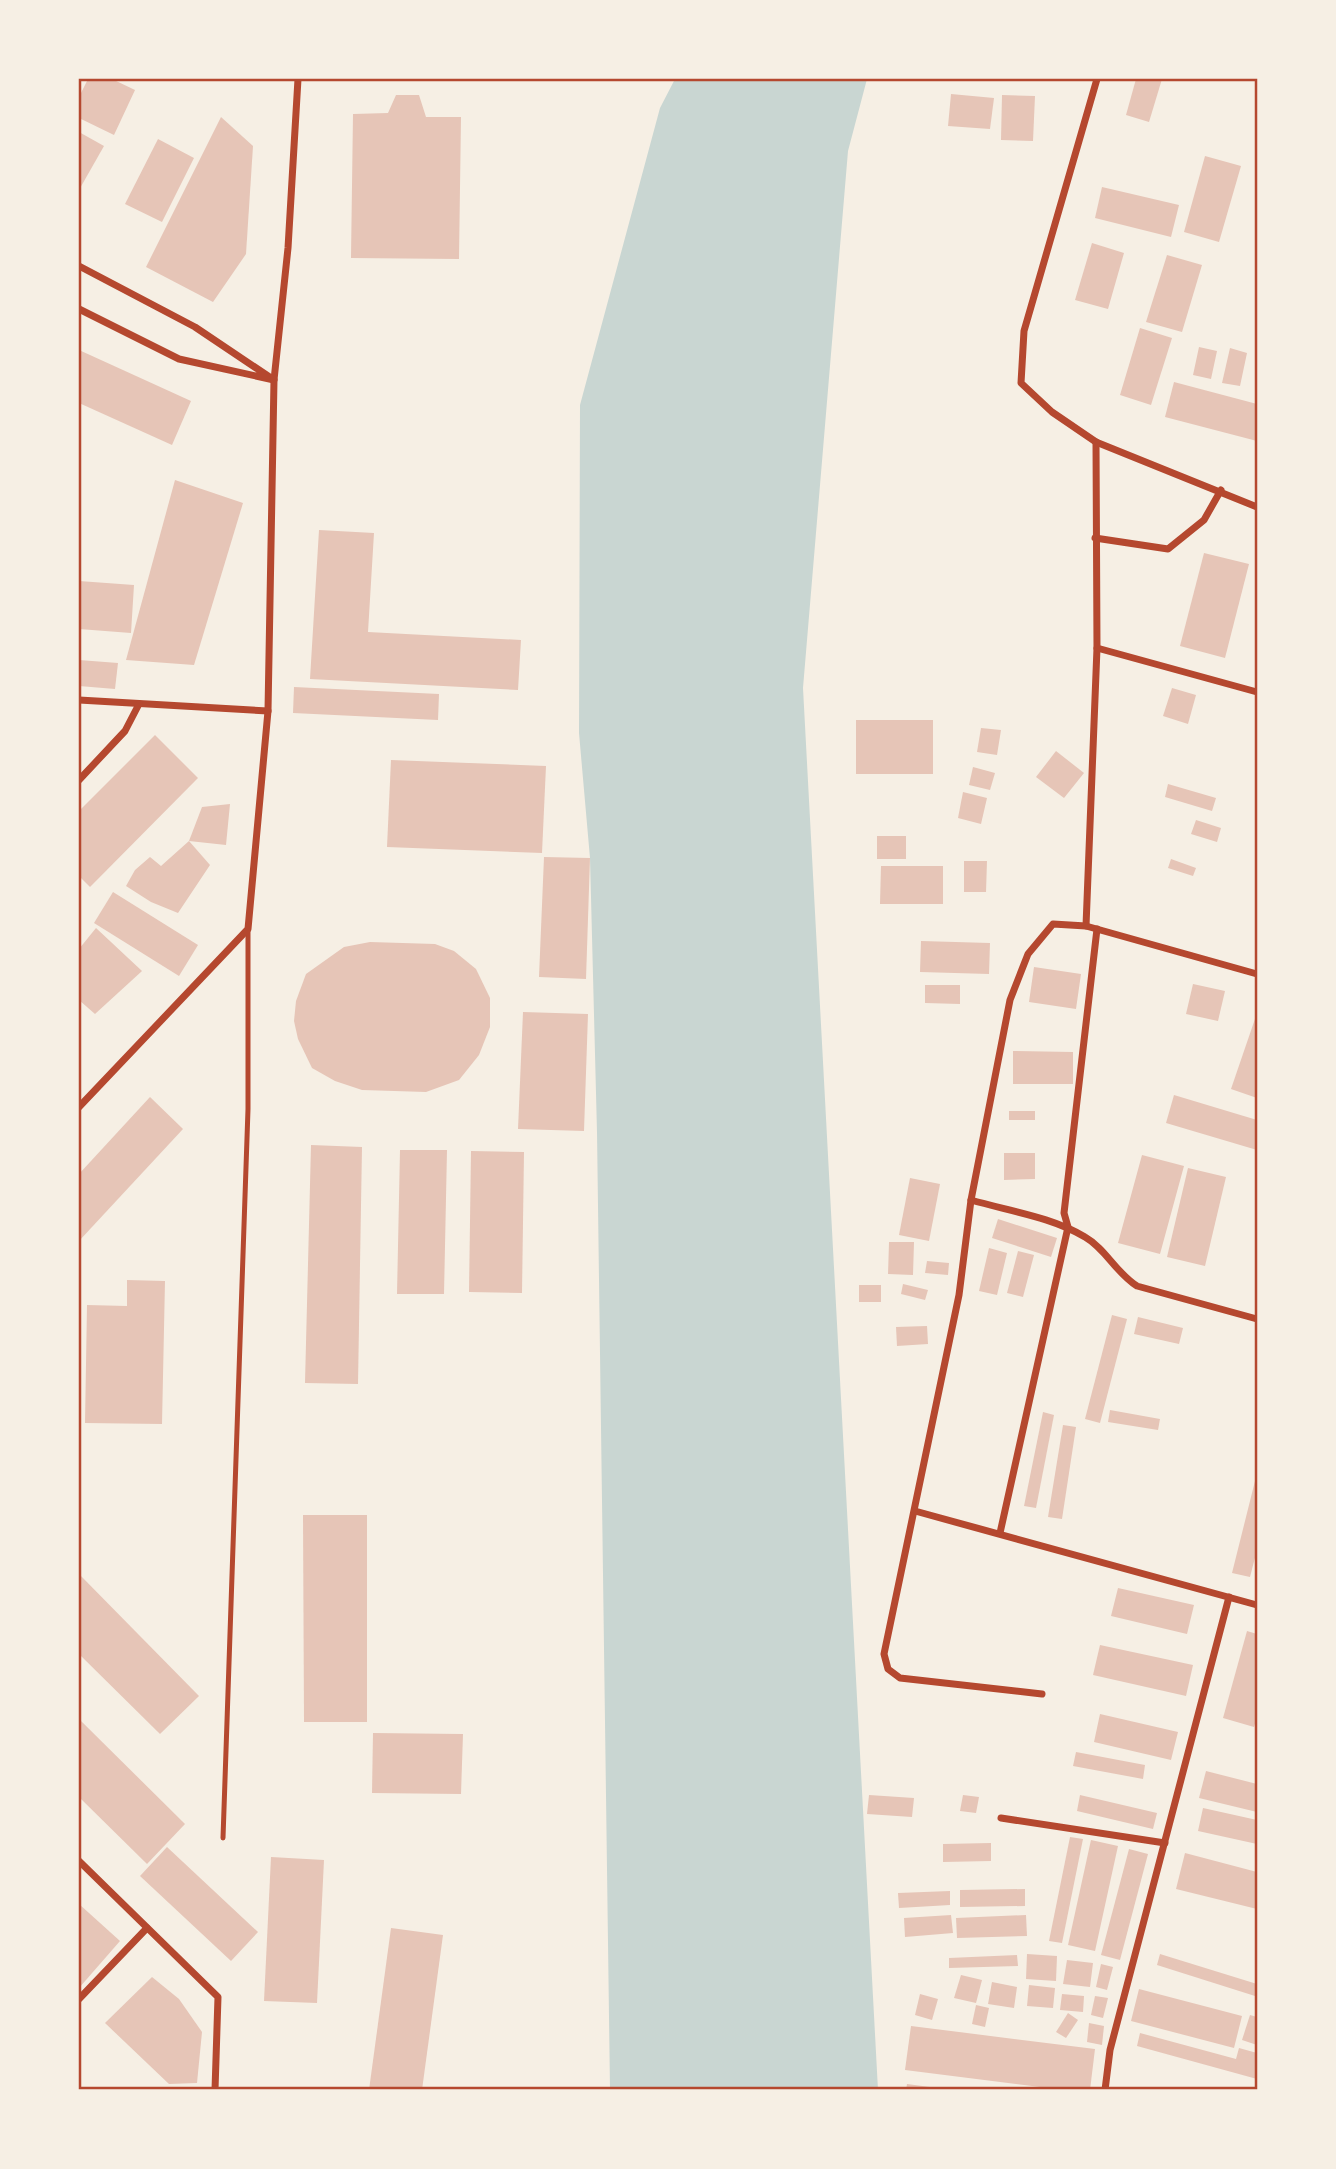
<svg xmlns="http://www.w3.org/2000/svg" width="1336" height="2169" font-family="Arial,sans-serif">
<rect width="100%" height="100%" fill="#f6efe4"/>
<polygon fill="#c9d6d2" points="675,79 867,79 848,151 803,688 878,2090 610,2090 597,1132 590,858 579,733 580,405 660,108"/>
<g fill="#e6c5b7">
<polygon points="88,79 112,79 135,90 114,135 79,118 79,97"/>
<polygon points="1136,79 1162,79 1149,122 1126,115"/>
<polygon points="951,94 994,98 990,129 948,126"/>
<polygon points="396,95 419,95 426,117 461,117 459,259 351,258 353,114 388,113"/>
<polygon points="1002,95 1035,96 1033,141 1001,140"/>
<polygon points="221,117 253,146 246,254 213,302 146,267"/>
<polygon points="79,132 104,146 79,190"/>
<polygon points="158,139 194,158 162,222 125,204"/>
<polygon points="1205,156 1241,166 1219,242 1184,232"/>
<polygon points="1102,187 1179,205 1171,237 1095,218"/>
<polygon points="1092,243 1124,253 1108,309 1075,300"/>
<polygon points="1167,255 1202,265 1182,332 1146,322"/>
<polygon points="1140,328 1172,338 1151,405 1120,395"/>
<polygon points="1199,347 1217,351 1211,379 1193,375"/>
<polygon points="1230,348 1247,353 1240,386 1222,383"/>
<polygon points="79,350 191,401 172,445 79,403"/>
<polygon points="1174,382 1257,404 1257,441 1165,417"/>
<polygon points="175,480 243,503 194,665 126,660"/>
<polygon points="319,530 374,533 368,632 521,640 518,690 310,679"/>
<polygon points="1204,553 1249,564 1225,658 1180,646"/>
<polygon points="79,581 134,585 131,633 79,629"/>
<polygon points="79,660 118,663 115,689 79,686"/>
<polygon points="294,687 439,694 438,720 293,713"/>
<polygon points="1172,688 1196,695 1188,724 1163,716"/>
<rect x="856" y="720" width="77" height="54"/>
<polygon points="981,728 1001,730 997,755 977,752"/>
<polygon points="155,735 198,778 90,887 79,876 79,811"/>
<polygon points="1056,751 1084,773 1064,798 1036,777"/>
<polygon points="391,760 546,766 542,853 387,847"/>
<polygon points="973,767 995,773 990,790 969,785"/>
<polygon points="1168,784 1216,798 1212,811 1165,797"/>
<polygon points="963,792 987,798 981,824 958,818"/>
<polygon points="230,804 226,845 189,841 202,807"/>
<polygon points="1196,820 1221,828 1217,842 1191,834"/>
<rect x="877" y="836" width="29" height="23"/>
<polygon points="189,841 210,865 178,913 151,902 126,886 135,870 150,857 161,866"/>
<polygon points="544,857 590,858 586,979 539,977"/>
<polygon points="1171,859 1196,868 1193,876 1168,868"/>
<polygon points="964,861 987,861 986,892 964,892"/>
<polygon points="881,866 943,866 943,904 880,904"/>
<polygon points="113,892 198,945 179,976 94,923"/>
<polygon points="96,928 142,971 95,1014 79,1000 79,949"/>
<polygon points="921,941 990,943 989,974 920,972"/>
<polygon points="370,942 435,944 454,951 476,969 490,998 490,1027 479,1055 459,1080 426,1092 362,1090 335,1081 312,1068 298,1039 294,1021 296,1001 306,974 344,947"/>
<polygon points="1034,967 1081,974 1076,1009 1029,1002"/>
<polygon points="1193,984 1225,991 1218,1021 1186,1014"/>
<polygon points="925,985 960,985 960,1004 925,1003"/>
<polygon points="523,1012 588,1014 584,1131 518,1129"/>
<polygon points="1257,1013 1257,1098 1231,1089"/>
<polygon points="1013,1051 1073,1052 1073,1084 1013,1084"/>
<polygon points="1174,1095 1257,1120 1257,1150 1166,1123"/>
<polygon points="150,1097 183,1129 79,1241 79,1174"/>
<rect x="1009" y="1111" width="26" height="9"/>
<polygon points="311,1145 362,1147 358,1384 305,1383"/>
<polygon points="400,1150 447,1150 444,1294 397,1294"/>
<polygon points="471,1151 524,1152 522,1293 469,1292"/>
<polygon points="1004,1153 1035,1153 1035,1179 1004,1180"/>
<polygon points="1142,1155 1184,1166 1160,1254 1118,1243"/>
<polygon points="1188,1168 1226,1177 1205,1266 1167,1257"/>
<polygon points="910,1178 940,1184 929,1241 899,1235"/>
<polygon points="998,1219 1057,1238 1051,1257 992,1238"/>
<polygon points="889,1242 914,1242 913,1275 888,1274"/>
<polygon points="989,1248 1007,1253 997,1295 979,1291"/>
<polygon points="1018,1251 1034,1255 1023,1297 1007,1293"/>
<polygon points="927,1261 949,1263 948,1275 925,1273"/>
<polygon points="127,1280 165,1281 162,1424 85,1423 87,1305 127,1306"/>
<polygon points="903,1284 928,1290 925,1300 901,1294"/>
<rect x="859" y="1285" width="22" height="17"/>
<polygon points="1112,1315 1127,1319 1100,1423 1085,1419"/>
<polygon points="1138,1317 1183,1328 1179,1344 1134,1334"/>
<polygon points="927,1326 928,1344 897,1346 896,1327"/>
<polygon points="1110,1410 1160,1419 1158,1430 1108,1422"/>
<polygon points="1043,1412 1054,1415 1036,1508 1024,1506"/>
<polygon points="1063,1425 1076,1427 1062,1519 1048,1517"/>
<polygon points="1256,1477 1257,1550 1250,1577 1232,1573"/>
<polygon points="303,1515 367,1515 367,1722 304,1722"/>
<polygon points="79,1574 199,1696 160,1734 79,1654"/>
<polygon points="1118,1588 1194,1605 1187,1634 1111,1616"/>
<polygon points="1247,1631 1257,1634 1257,1717 1254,1727 1223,1718"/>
<polygon points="1100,1645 1193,1665 1186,1696 1093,1675"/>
<polygon points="1100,1714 1178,1732 1171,1760 1094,1742"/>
<polygon points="79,1719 185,1824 147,1864 79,1797"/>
<polygon points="373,1733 463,1734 461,1794 372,1793"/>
<polygon points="1076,1752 1145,1765 1143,1779 1073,1766"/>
<polygon points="1206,1771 1257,1784 1257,1812 1199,1798"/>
<polygon points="869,1795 914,1798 912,1817 867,1814"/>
<polygon points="963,1795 979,1797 976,1813 960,1811"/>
<polygon points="1080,1795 1157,1813 1153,1829 1077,1811"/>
<polygon points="1203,1808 1257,1820 1257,1844 1198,1831"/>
<polygon points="1070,1837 1083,1839 1062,1943 1049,1941"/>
<polygon points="1091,1840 1118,1846 1095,1951 1068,1945"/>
<polygon points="991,1843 991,1861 943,1862 943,1844"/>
<polygon points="167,1847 258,1932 231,1961 140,1876"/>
<polygon points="1129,1849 1148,1854 1120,1960 1101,1955"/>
<polygon points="1185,1853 1257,1872 1257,1909 1176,1889"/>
<polygon points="271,1857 324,1860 317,2003 264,2001"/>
<polygon points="1025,1889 1025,1906 960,1907 960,1890"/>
<polygon points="950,1891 950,1905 899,1908 898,1893"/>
<polygon points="79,1904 120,1941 79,1988"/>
<polygon points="951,1915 953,1933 905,1937 904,1918"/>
<polygon points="1026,1915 1027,1936 957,1938 956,1918"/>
<polygon points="391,1928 443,1935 422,2090 369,2090"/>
<polygon points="1027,1954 1057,1956 1056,1981 1026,1979"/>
<polygon points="1160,1954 1257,1984 1255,1996 1157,1965"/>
<polygon points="1017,1955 1018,1966 949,1968 949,1958"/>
<polygon points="1067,1960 1093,1963 1090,1987 1063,1984"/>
<polygon points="1101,1964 1113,1967 1107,1990 1096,1987"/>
<polygon points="961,1975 982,1980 976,2003 954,1998"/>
<polygon points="152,1977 179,1999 202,2032 197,2083 169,2084 105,2023"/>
<polygon points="992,1982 1017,1987 1014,2008 988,2004"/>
<polygon points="1029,1985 1055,1988 1053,2008 1027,2006"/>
<polygon points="1139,1989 1242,2016 1234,2048 1131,2021"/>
<polygon points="920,1994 938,1999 932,2020 915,2015"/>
<polygon points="1062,1994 1084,1996 1083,2012 1060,2010"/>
<polygon points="1095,1996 1108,1998 1103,2018 1091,2015"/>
<polygon points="976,2005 989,2008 985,2027 972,2024"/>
<polygon points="1068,2013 1078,2020 1066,2038 1056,2032"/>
<polygon points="1250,2015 1257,2017 1257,2045 1242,2040"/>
<polygon points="1089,2023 1104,2026 1102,2045 1087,2042"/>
<polygon points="911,2026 1095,2049 1090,2090 1064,2090 905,2070"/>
<polygon points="1140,2033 1236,2059 1239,2048 1257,2053 1257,2079 1137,2046"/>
<polygon points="907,2084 945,2089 945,2090 906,2090"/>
</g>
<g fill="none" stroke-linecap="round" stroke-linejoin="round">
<polyline stroke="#b5482f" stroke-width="5" points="223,1838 248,1109 248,929"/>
<g stroke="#b5482f" stroke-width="7">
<polyline points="1097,79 1024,331 1021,383 1052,412 1096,442 1257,507"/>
<polyline points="79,266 195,327 274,380 179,359 79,309"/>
<polyline points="1095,538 1168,549 1204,520 1221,490"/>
<polyline points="1097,648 1257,692"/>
<polyline points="79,700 268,711"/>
<polyline points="79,780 125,731 139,704"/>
<polyline points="1086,926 1097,648 1096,442"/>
<polyline points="79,1107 248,929 268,711 274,380 288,248 298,79"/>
<path d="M971 1200C1009 1211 1052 1217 1085 1237 1106 1249 1116 1273 1137 1286L1257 1319"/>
<polyline points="915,1511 1257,1605"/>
<polyline points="1000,1533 1068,1227 1064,1213 1097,929"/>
<polyline points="1042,1694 900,1678 888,1669 884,1654 959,1295 971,1200 1010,1000 1028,954 1053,924 1086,926 1257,974"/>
<polyline points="1001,1818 1165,1843"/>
<polyline points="79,1861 218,1997 215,2090"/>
<polyline points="79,1999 147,1928"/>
<polyline points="1105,2090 1110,2050 1229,1597"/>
</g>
</g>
<rect width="1336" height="2169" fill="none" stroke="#f6efe4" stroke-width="161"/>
<rect x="80" y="80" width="1176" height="2008" fill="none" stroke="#b5482f" stroke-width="2.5"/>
</svg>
